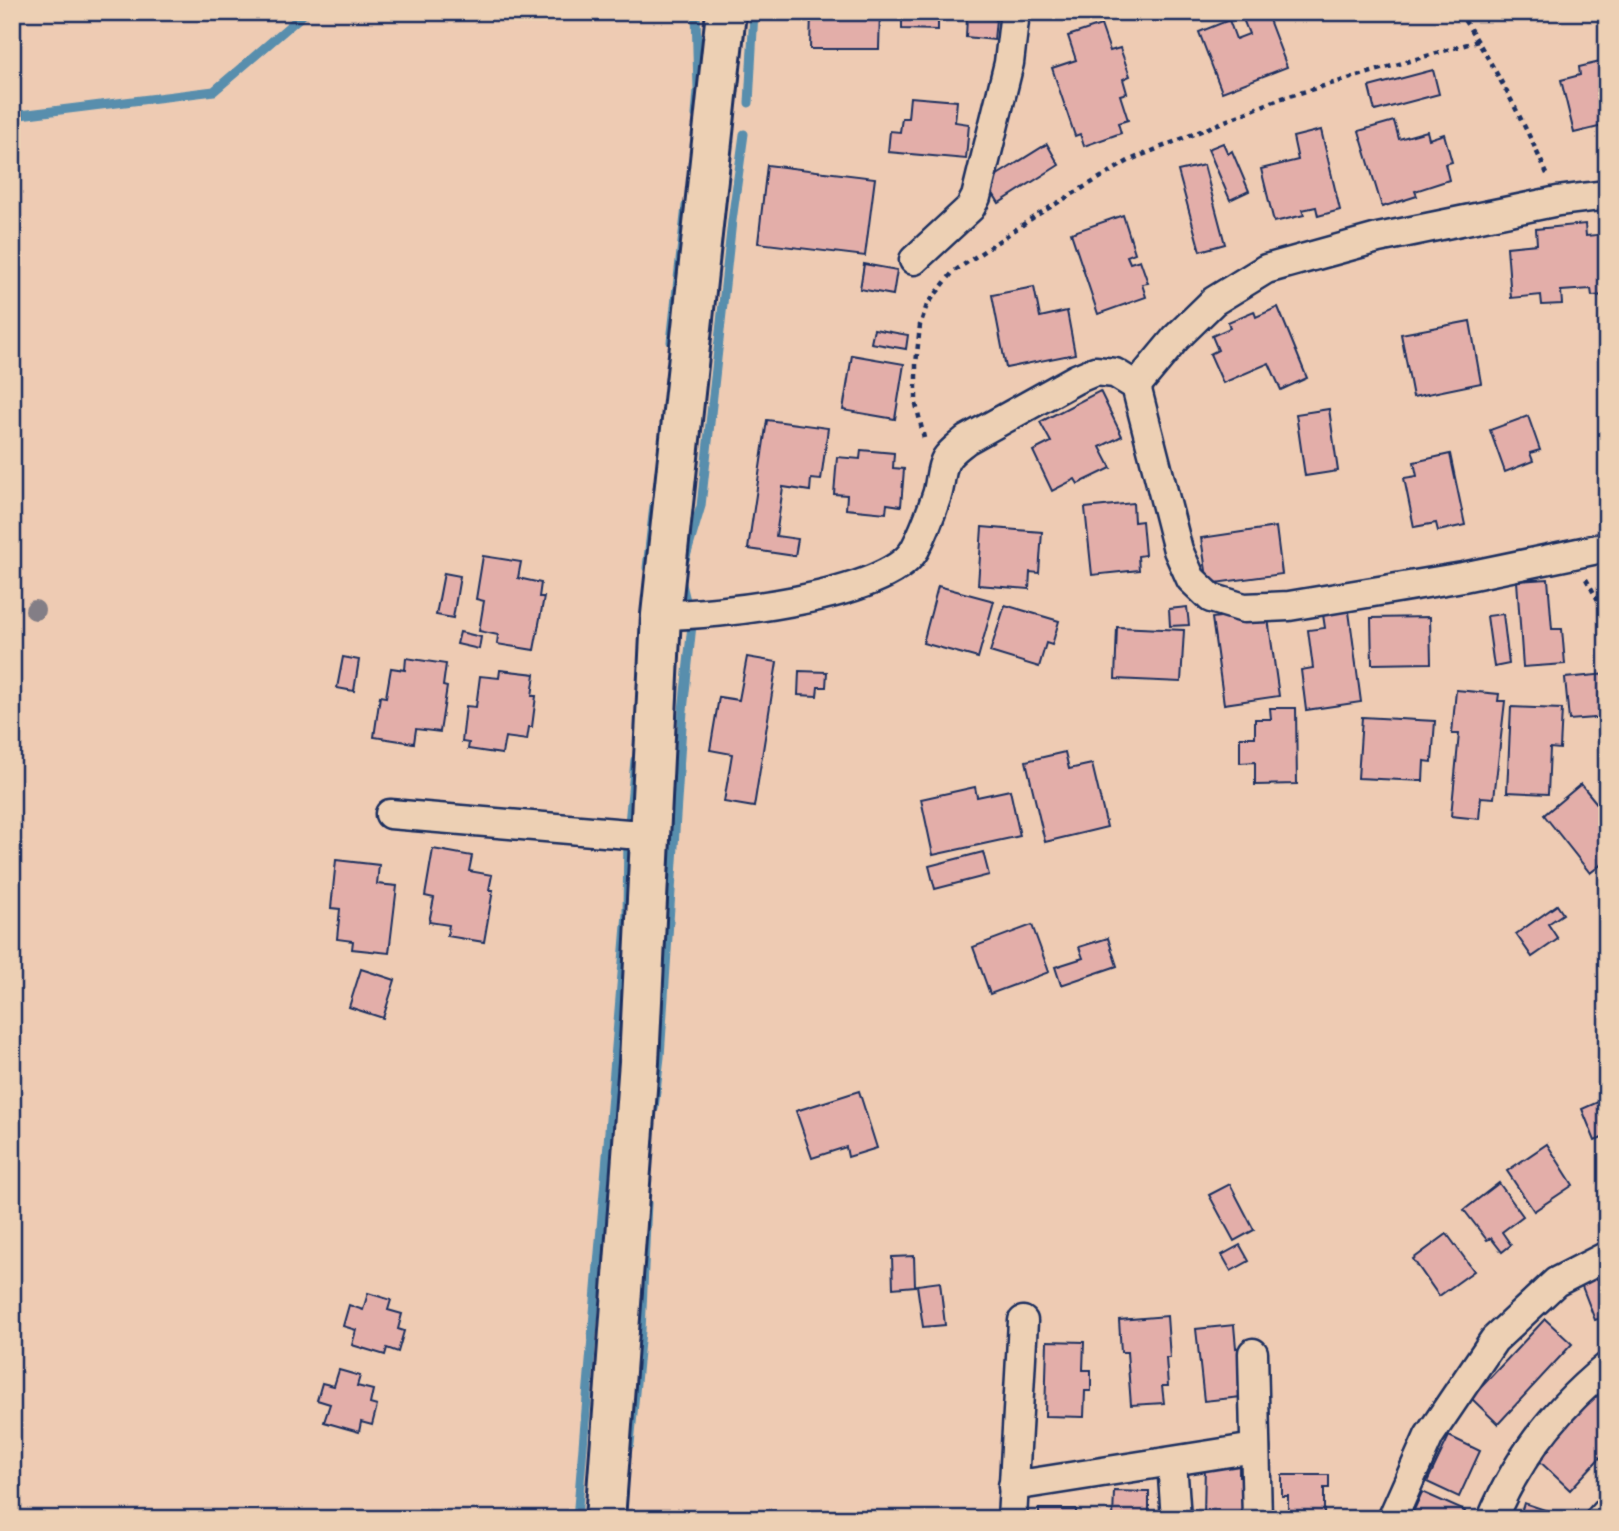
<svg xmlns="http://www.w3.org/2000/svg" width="1619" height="1531" font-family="'Indie Flower',sans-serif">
<rect width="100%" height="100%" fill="#eecbb3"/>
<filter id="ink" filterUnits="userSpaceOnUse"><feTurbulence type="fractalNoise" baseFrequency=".0143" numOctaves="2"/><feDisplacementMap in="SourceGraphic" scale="14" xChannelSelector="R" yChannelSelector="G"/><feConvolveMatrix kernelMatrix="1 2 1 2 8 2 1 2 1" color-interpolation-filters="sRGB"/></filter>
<g filter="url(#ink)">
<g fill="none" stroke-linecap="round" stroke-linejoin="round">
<g stroke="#588ead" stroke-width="9">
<polyline points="749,103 754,12"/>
<polyline points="696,115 698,90 696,12"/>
<polyline points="12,116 214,91 306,12"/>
<polyline points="671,342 686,206"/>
<polyline points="685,560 701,506 732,221 744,134"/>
<polyline points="647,568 654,505"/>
<polyline points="654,1109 660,1057 683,711 692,625 681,580"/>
<polyline points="630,1444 641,1331 647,1203"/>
<polyline points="577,1519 627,913 628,834 635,760"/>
</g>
</g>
<g fill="#e3aea9" stroke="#1b2f5e" stroke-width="2">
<polygon points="811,12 880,12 879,49 810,49"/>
<polygon points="902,12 938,12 938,30 902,29"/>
<polygon points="1247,12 1266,12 1287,67 1222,92 1199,32 1229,20 1236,39 1249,34 1241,14"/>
<polygon points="967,17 996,19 994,40 966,37"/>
<polygon points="1101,25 1110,51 1120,48 1130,76 1123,79 1127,93 1120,95 1128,120 1118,123 1121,133 1084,146 1080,134 1075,136 1052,68 1076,60 1068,36"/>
<polygon points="1600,62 1602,70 1607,69 1607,125 1574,133 1561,80 1580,75 1579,67"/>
<polygon points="1433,70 1439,94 1375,111 1369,87"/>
<polygon points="910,97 957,101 955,122 969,124 966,159 888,152 890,131 900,132 902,118 908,118"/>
<polygon points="1394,121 1399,139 1427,131 1429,139 1444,134 1452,162 1445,164 1449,180 1415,191 1417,196 1382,207 1359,131"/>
<polygon points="1321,130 1340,210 1318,216 1316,207 1302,210 1304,215 1274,222 1261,169 1298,160 1293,137"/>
<polygon points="1223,143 1228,154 1232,151 1249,191 1230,200 1208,149"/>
<polygon points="1047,144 1059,165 999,203 986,182"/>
<polygon points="767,165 875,178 865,256 758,243"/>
<polygon points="1204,165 1225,244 1200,251 1178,171"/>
<polygon points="1123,215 1135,253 1127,256 1130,263 1140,260 1148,283 1142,284 1146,297 1098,314 1071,233"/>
<polygon points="1585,224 1586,236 1607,234 1607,295 1592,296 1591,289 1561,291 1562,304 1542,305 1541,295 1511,298 1507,247 1537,244 1536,229"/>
<polygon points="864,264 897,270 893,295 860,289"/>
<polygon points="1034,287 1040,317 1067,311 1075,354 1006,368 992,295"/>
<polygon points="1278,307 1307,378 1281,390 1269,363 1223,383 1210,354 1218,350 1212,336 1230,328 1228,322 1254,311 1256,317"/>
<polygon points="1470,321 1481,383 1413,397 1401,334"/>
<polygon points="874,329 908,335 906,349 871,343"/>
<polygon points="852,355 904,364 895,419 843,410"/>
<polygon points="1100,391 1122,436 1100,447 1111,468 1078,484 1075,479 1052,491 1033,451 1051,442 1040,422"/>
<polygon points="1329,409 1338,471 1305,476 1296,414"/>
<polygon points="1528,416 1540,450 1530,453 1533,461 1505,472 1490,430"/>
<polygon points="767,420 828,428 821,480 811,479 810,491 783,487 776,536 798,539 795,556 748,549"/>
<polygon points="861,450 894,453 893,468 904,469 901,506 887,504 886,513 846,509 847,495 834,494 837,457 860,459"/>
<polygon points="1450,454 1465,525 1438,531 1436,523 1414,527 1404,478 1417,476 1414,462"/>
<polygon points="1133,503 1134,522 1142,521 1145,555 1138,556 1139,570 1092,575 1085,508"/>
<polygon points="982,527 1042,532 1039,573 1030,572 1029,589 978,585"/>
<polygon points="1276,527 1282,574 1208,584 1201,538"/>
<polygon points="483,556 521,562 518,578 541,583 539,597 544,597 534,650 497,644 498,635 479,631 484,601 476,599"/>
<polygon points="444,573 460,576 453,618 436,615"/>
<polygon points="1548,579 1552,629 1562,629 1565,664 1523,667 1517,581"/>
<polygon points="938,586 994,601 978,658 923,643"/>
<polygon points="1348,604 1361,702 1306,710 1301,670 1313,668 1308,630 1325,628 1322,608"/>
<polygon points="1005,605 1059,621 1052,645 1046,643 1039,667 990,652"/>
<polygon points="1187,607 1189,625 1170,626 1169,609"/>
<polygon points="1267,611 1279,696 1224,704 1212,618"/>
<polygon points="1503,614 1509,664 1494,667 1487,616"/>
<polygon points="1430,617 1431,663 1372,664 1371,618"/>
<polygon points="1117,627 1184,630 1181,682 1115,679"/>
<polygon points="460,632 481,637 479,649 457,644"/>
<polygon points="343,657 359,660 354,691 337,688"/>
<polygon points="747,657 777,662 754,807 724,802 732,754 710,750 719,697 739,700"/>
<polygon points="406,658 446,664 443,686 447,687 440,732 416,729 414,743 374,737 380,696 386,697 391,668 405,670"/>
<polygon points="500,670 535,674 532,696 536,696 532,727 529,727 527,740 505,737 502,754 468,749 469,743 462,742 466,706 476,707 480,676 499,678"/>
<polygon points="799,671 827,672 826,687 818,687 817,696 798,695"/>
<polygon points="1607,674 1607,717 1569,720 1565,678"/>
<polygon points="1456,690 1499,694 1498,701 1505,701 1494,798 1481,797 1479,819 1451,816 1459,734 1452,734"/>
<polygon points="1511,707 1562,709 1560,749 1550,748 1548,794 1507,792"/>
<polygon points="1270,708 1296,708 1297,784 1255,785 1255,762 1240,763 1240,737 1255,737 1255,719 1271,719"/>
<polygon points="1362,717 1435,721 1432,762 1424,761 1423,781 1358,778"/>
<polygon points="1065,752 1069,769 1092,764 1107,827 1045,842 1026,761"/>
<polygon points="1581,784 1599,806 1603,803 1607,807 1607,860 1590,873 1544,815"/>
<polygon points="975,787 977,797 1010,790 1020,836 933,855 921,799"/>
<polygon points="433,849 472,856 469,871 492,875 489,890 493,890 484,942 447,936 449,925 429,922 434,898 425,896"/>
<polygon points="983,852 989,875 935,889 929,866"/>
<polygon points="336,860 379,865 377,884 397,886 389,953 352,949 353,941 337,939 340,909 331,908"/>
<polygon points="1557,905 1563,914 1548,924 1558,939 1532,957 1516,934"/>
<polygon points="1032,925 1049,972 990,994 973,947"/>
<polygon points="1108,938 1117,966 1061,985 1055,967 1083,958 1079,947"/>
<polygon points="361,969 395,980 383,1018 349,1007"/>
<polygon points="859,1091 877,1148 848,1157 846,1147 812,1158 796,1111"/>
<polygon points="1607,1098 1607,1136 1595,1141 1582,1109"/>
<polygon points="1547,1144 1573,1185 1534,1211 1507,1171"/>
<polygon points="1499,1183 1523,1216 1502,1232 1511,1245 1502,1252 1491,1238 1487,1240 1464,1210"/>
<polygon points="1230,1184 1254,1230 1234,1241 1209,1195"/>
<polygon points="1447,1234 1474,1271 1439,1296 1413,1259"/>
<polygon points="1240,1245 1249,1261 1231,1271 1222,1255"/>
<polygon points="914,1256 915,1286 893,1288 892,1257"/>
<polygon points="1607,1270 1607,1316 1595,1320 1580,1281"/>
<polygon points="940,1282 945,1325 923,1327 917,1285"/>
<polygon points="368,1293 391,1300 388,1310 402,1314 398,1329 404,1331 398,1352 387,1348 385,1355 352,1345 356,1330 343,1326 349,1305 363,1310"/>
<polygon points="1167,1316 1170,1358 1166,1358 1168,1386 1162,1386 1164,1403 1131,1405 1127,1352 1121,1352 1119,1320"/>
<polygon points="1545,1319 1572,1344 1498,1424 1471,1398"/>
<polygon points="1234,1325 1236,1348 1243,1347 1246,1381 1239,1382 1241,1397 1204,1401 1196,1329"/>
<polygon points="1047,1341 1084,1342 1083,1370 1091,1370 1091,1391 1085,1391 1084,1417 1045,1416"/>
<polygon points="339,1370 360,1376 357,1386 373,1390 370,1404 377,1406 372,1425 361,1422 359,1432 324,1422 330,1404 317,1400 322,1383 334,1386"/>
<polygon points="1603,1385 1607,1389 1607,1450 1570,1490 1536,1458"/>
<polygon points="1449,1436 1480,1451 1459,1497 1427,1482"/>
<polygon points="1205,1460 1239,1460 1239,1476 1248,1476 1248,1494 1242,1493 1242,1499 1248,1499 1248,1514 1242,1514 1242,1519 1204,1519"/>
<polygon points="1282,1475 1329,1475 1329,1488 1324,1488 1324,1515 1288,1515 1288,1496 1282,1496"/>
<polygon points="1114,1491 1149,1492 1149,1516 1162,1516 1162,1519 1113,1519"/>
<polygon points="1422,1492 1465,1511 1462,1519 1410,1519"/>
<polygon points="1524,1503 1560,1515 1558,1519 1519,1519"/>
<rect x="1039" y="1509" width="37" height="10"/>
</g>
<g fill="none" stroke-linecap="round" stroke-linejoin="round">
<g stroke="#1b2f5e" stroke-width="33">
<g id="minor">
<polyline points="914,260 970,208 976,197 1009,63 1015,12"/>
<polyline points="1136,386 1176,338 1214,301 1266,269 1378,238 1558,201 1607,195"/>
<path d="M661 615C714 615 888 598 915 549 924 532 931 513 937 495 941 483 940 469 946 459 951 451 959 446 966 440L1076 379 1095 371 1115 373 1136 386 1178 550 1191 579 1211 598 1244 608 1289 606 1463 577 1607 547"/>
<polyline points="390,814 628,834 650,834"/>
<polyline points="1253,1353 1257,1519"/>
<polyline points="1172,1462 1176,1519"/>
<polyline points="1013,1486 1255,1448"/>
<polyline points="1012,1519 1023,1321"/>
<polyline points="1392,1519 1429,1436 1494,1340 1556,1282 1607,1256"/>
<path d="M1492 1519C1517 1459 1556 1408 1607 1367"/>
<polyline points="1600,1519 1607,1511"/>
</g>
</g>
<g stroke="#1b2f5e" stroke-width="44">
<polyline id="secondary" points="605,1519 639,1062 661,615 726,12"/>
</g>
<g stroke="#1b2f5e" stroke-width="4.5" stroke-dasharray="5 5" stroke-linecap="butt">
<path d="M1459 12C1493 63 1522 118 1547 174"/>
<polyline points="924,438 916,404 916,364 920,325 927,305 953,272 1037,215 1130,160 1279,99 1478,41"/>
<polyline points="1586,579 1607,616"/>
</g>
<use href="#minor" stroke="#edd0b4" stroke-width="28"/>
<use href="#secondary" stroke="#edd0b4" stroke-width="38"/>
</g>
<circle fill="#837e86" cx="35" cy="610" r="10"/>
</g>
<rect width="1619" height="1531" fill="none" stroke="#edd0b4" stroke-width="42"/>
<rect x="21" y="21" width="1577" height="1489" fill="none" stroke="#1b2f5e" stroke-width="2.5" filter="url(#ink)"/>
</svg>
